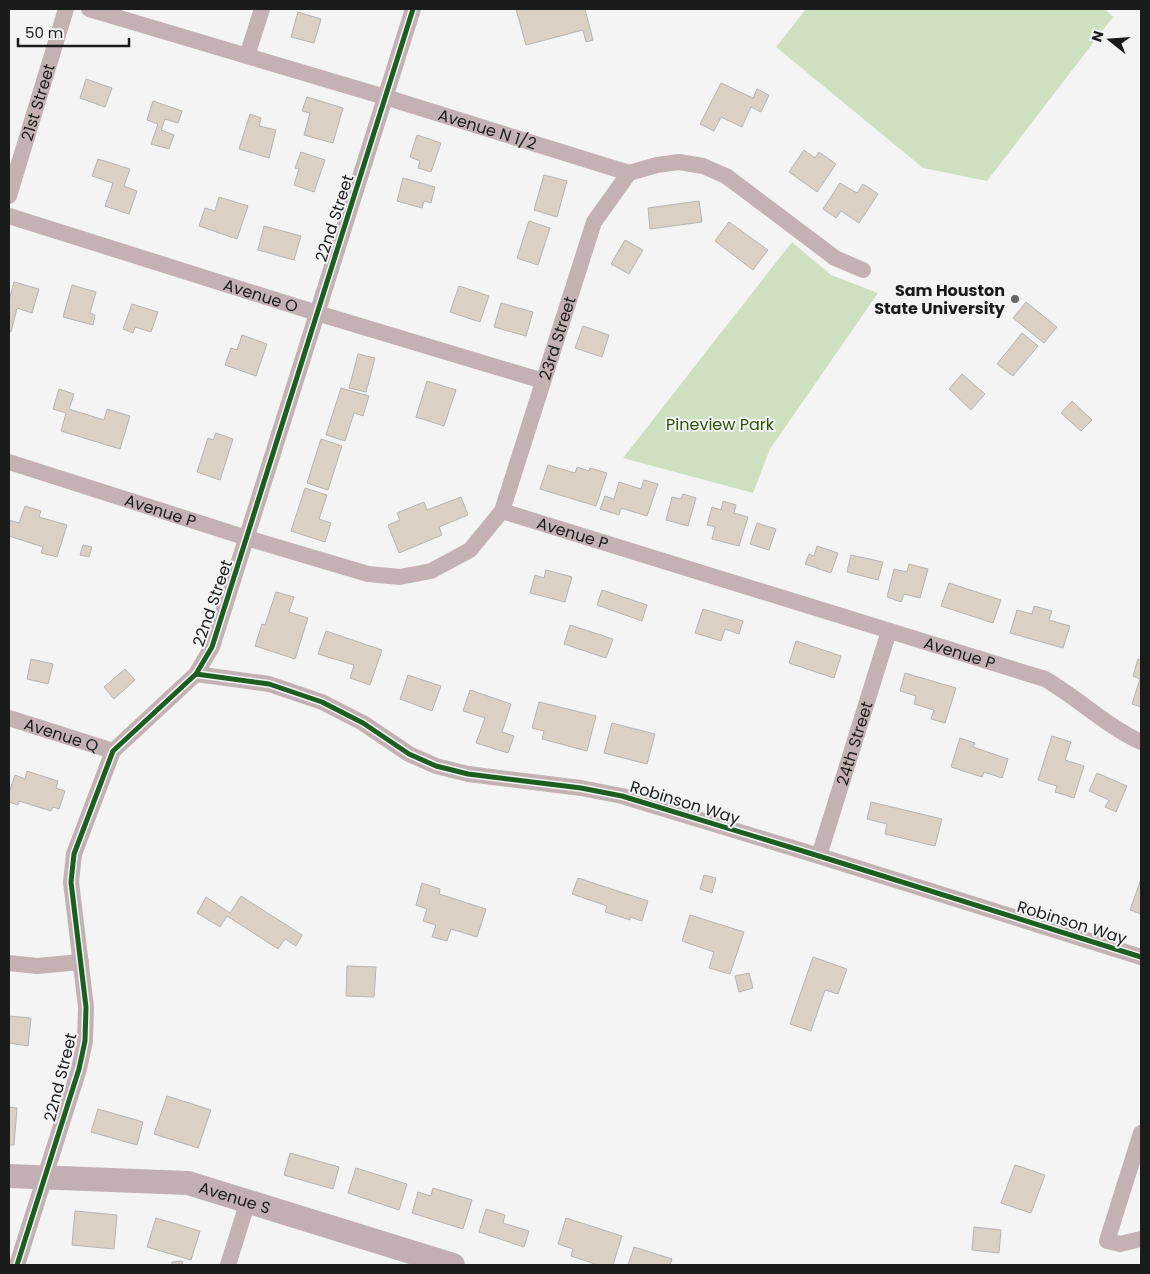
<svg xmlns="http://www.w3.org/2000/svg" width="1150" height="1274" font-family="Poppins,sans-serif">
<rect width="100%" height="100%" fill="#f4f4f5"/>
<g fill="#cee0c0">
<polygon points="806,9 1105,9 1113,17 987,181 923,168 776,47"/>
<polygon points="792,242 831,275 878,293 770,449 753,493 623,458"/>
</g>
<g fill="#dad0c3" stroke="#b5b5b6">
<polygon points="516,9 585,9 593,40 586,42 583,30 526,45"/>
<polygon points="298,12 321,19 314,43 291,37"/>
<polygon points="86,79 112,88 105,107 80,98"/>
<polygon points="721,83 753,98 757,89 769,95 761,112 751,107 742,127 721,117 714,131 700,124"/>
<polygon points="307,97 343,108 333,143 304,135 310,113 302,111"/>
<polygon points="153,101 182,111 178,123 165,119 161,130 174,135 169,149 151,144 158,124 147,120"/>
<polygon points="250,114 261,118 259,126 276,130 269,158 239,149"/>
<polygon points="417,135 441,143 431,172 418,168 420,161 410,157"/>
<polygon points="804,150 815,158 819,152 836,164 817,192 789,172"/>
<polygon points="301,152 325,160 314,192 294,185 299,169 295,168"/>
<polygon points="98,159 130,169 124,186 137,191 129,214 105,206 113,183 92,176"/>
<polygon points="544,175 567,181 557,217 534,210"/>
<polygon points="403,178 435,187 431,203 424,201 422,208 397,201"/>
<polygon points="840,183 857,193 863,184 878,194 859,223 841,211 836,218 823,209"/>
<polygon points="219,197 248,206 237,239 199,226 205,208 215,211"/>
<polygon points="699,201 702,222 650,229 648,208"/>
<polygon points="529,221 550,228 538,265 517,258"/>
<polygon points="729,222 768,250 753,270 715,241"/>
<polygon points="264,226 301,236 294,260 258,250"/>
<polygon points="625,240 643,250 629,274 611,264"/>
<polygon points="14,282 39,289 32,313 17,308 11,332 9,331 9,300"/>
<polygon points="72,285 96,292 90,313 95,315 93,325 63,317"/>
<polygon points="459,286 489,296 480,322 450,312"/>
<polygon points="1026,302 1057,327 1044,343 1013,318"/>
<polygon points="501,303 533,312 526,336 494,327"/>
<polygon points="132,304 158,312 151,332 135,327 133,333 123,329"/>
<polygon points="583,326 609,335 602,357 575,348"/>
<polygon points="1022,333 1038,346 1013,376 997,364"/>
<polygon points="242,335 267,344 256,376 225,365 231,348 237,350"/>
<polygon points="358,354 375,358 366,392 349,388"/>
<polygon points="962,374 985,394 971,410 949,389"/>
<polygon points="427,381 456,390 444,426 416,417"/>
<polygon points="341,388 369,396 363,416 354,413 345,441 326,435"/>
<polygon points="59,389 74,394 69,409 104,420 107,409 130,416 120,449 61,431 66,413 53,409"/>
<polygon points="1072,401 1092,420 1081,431 1061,413"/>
<polygon points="216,433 233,439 220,480 197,472 208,438 213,440"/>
<polygon points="321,439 342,446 328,490 307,483"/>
<polygon points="548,465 575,473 577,467 589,471 590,468 607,473 596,506 540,489"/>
<polygon points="644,480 658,484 647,516 621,508 619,515 600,509 605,496 614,499 619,482 641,489"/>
<polygon points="305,488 327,495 319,519 331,523 325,542 291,531"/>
<polygon points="683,494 696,498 688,526 666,520 672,497 681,499"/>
<polygon points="461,497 468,515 439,527 442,535 399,553 388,525 400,520 397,513 424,502 427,510"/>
<polygon points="723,501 736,505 734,513 748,517 739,546 712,539 715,527 707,525 712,507 721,510"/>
<polygon points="25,506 41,511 39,517 67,525 57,557 41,553 43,547 9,536 9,520 19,523"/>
<polygon points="757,523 776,529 769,550 750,544"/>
<polygon points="83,545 92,547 89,557 80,555"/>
<polygon points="817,546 838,553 831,573 805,564 809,554 814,556"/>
<polygon points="851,555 883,562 878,580 847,572"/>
<polygon points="909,564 928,569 920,598 904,594 901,602 887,597 894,569 907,572"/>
<polygon points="546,570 572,577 565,602 530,593 535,575 544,578"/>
<polygon points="949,583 1001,600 993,623 941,606"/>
<polygon points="602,590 647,605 642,621 597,605"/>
<polygon points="276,592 294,597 289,612 308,618 295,659 255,646 262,624 265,625"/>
<polygon points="1034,606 1052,611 1049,620 1070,626 1063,648 1010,633 1017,610 1032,614"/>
<polygon points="703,609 743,621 739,634 725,629 721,641 695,633"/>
<polygon points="570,625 613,639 606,658 564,644"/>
<polygon points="326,631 382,650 370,685 350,678 354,665 318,654"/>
<polygon points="796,641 841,656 834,678 789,663"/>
<polygon points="31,659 53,664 48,684 27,679"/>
<polygon points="1138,659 1141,660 1141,707 1132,704 1140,679 1133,676"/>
<polygon points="125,669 135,680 114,699 104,687"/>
<polygon points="905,673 956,688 945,723 931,719 934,710 914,704 916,696 900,691"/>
<polygon points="408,675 441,686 432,711 400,699"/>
<polygon points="470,690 511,704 502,732 514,736 508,753 476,743 485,718 463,711"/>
<polygon points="539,702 596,716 587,751 542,739 544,731 532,728"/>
<polygon points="612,723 655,734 647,764 604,753"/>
<polygon points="1052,736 1071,742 1065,760 1084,766 1074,798 1055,792 1057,786 1038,780"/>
<polygon points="960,738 975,743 973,747 1008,759 1002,778 984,772 982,777 951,767"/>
<polygon points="27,771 58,781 56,788 65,791 59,809 53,807 51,811 19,801 18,805 9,802 9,793 15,775 25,779"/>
<polygon points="1097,773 1127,786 1116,812 1105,807 1109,800 1089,791"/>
<polygon points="871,802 942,819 935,846 885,834 887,824 867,819"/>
<polygon points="704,875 716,878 712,893 700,889"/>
<polygon points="578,878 648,901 642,921 630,917 630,920 605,912 607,906 572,894"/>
<polygon points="1141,879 1141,914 1130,910"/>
<polygon points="422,883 440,889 439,894 486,909 477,937 451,929 447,941 432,937 436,925 423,921 427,909 416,905"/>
<polygon points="241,896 302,935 296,946 285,939 278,949 227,916 220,927 197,913 206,897 230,913"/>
<polygon points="690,915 744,932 730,974 709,968 714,952 682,941"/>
<polygon points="813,957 847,969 838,994 825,990 811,1031 790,1024"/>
<polygon points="347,966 376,967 374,997 346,996"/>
<polygon points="749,973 753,988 739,992 735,976"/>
<polygon points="9,1016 31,1018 28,1046 9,1043"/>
<polygon points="167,1096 211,1110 198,1148 154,1134"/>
<polygon points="9,1107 17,1108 14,1145 9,1145"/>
<polygon points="98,1109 143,1122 137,1145 91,1132"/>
<polygon points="290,1153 339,1167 333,1189 284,1175"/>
<polygon points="1015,1165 1045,1175 1031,1213 1001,1203"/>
<polygon points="356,1168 407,1184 399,1210 348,1193"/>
<polygon points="433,1188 472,1200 463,1229 412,1213 418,1192 431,1196"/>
<polygon points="486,1209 505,1215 503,1223 529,1231 524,1247 479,1232"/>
<polygon points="75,1211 117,1215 114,1249 72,1245"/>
<polygon points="156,1218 200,1231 191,1260 147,1247"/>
<polygon points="566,1218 622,1236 613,1265 598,1265 571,1256 573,1249 558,1244"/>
<polygon points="974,1227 1001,1230 999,1253 972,1250"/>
<polygon points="634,1247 672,1259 670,1265 628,1265"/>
<polygon points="182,1261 183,1265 172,1265 172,1262"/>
</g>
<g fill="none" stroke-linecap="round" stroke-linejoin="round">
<g stroke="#c4b1b4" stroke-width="16">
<path id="s1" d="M89 9 385 97 629 173 657 165 679 162 703 166 726 176 835 258 863 270"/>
<polyline points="247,56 262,9"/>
<path id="s2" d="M9 196 66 9"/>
<path id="s3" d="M9 216 317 313 543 381"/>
<path id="s4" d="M9 462 247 538 368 574 400 577 431 571 470 550 502 511 594 222 629 173"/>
<path id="s5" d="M502 511 1045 679C1078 698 1106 726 1141 742"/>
<polyline points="196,674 269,684 322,702 363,723 409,754 436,766 468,774 581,788 622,796 819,856 1141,957"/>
<path id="s6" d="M9 718 113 751"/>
<path id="s7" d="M819 856 889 631"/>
<polyline points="9,963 37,966 81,962"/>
<polyline points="1141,1133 1107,1241 1120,1244 1141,1239"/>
<polyline points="17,1265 79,1069 85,1041 86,1007 71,882 74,854 113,751 196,674 212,647 413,9"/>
<polyline points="228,1265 248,1201"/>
</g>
<path stroke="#c1afb4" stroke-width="24" id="s8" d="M9 1176 188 1183 453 1265"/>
<g stroke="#f3f4f6" stroke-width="8">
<g id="cycleway">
<polyline points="196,674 269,684 322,702 363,723 409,754 436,766 468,774 581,788 622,796 819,856 1141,957"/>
<polyline points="17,1265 79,1069 85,1041 86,1007 71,882 74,854 113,751 196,674 212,647 413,9"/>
</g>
</g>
<use href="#cycleway" stroke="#1b5e20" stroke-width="5"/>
</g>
<circle fill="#666767" stroke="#f3f4f6" stroke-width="2" cx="1015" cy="299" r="5"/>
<g text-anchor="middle" stroke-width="4" stroke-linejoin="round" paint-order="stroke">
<g font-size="16" fill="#1a1b1b" stroke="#f3f4f6">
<text dy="6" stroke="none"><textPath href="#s2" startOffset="98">21st Street</textPath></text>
<text dy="6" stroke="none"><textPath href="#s1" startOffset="416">Avenue N 1/2</textPath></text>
<text transform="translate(334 218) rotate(-72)" y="6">22nd Street</text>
<text dy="6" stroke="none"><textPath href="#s3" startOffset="264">Avenue O</textPath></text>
<text dy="6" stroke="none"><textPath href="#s4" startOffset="716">23rd Street</textPath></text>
<text dy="6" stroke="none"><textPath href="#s4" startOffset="159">Avenue P</textPath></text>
<text dy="6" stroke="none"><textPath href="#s5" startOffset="74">Avenue P</textPath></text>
<text transform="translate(212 603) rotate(-71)" y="6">22nd Street</text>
<text dy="6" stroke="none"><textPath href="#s5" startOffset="479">Avenue P</textPath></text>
<text dy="6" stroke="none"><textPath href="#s6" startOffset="55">Avenue Q</textPath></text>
<text dy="6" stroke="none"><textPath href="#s7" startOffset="118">24th Street</textPath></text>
<text transform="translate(685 802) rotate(17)" y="6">Robinson Way</text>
<text transform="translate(1072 922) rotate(17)" y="6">Robinson Way</text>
<text transform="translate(60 1077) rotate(-76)" y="6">22nd Street</text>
<text dy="6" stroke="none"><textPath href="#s8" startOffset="228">Avenue S</textPath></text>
</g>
<g font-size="16" font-weight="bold" fill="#1a1b1b" stroke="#f3f4f6" text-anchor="end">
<text x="1005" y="296">Sam Houston<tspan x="1005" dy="18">State University</tspan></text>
</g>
<g font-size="16" fill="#305205" stroke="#f3f4f6">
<text x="720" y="430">Pineview Park</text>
</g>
</g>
<rect width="1150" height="1274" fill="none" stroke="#1a1b1b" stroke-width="20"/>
<g transform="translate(1110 40) rotate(287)" stroke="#f3f4f6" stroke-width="4" paint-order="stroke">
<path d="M0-4L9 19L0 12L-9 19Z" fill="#1a1b1b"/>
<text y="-8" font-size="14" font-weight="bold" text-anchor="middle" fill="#1a1b1b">N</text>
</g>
<path d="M18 38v8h111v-8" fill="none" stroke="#1a1b1b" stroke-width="2.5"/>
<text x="25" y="38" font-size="15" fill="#1a1b1b" stroke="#f3f4f6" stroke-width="4" paint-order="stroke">50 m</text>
</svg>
